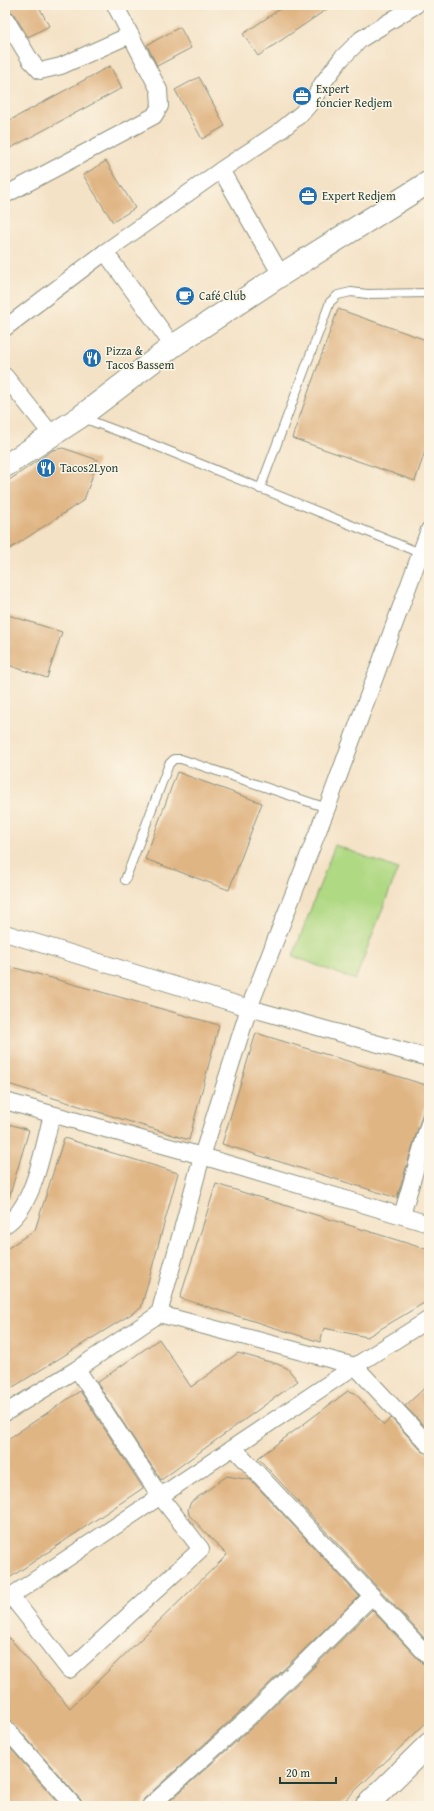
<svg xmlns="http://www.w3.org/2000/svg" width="434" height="1811" font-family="'Gentium Book Plus',serif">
<rect width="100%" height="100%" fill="#fcf5e5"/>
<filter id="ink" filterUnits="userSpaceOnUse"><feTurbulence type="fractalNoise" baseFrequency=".025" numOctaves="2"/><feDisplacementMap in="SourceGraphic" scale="8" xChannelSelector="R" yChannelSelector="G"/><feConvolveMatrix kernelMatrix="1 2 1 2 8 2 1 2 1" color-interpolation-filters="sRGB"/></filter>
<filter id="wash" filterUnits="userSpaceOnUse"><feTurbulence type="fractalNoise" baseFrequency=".012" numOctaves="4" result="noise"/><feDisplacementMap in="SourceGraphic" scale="16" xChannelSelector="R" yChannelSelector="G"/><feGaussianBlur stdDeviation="0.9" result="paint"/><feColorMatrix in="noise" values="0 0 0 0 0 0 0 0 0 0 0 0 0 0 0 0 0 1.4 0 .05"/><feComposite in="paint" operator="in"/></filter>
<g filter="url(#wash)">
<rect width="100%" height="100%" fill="#f4e2c6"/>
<polygon fill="#b0d984" stroke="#688b5c" points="335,845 398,869 355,980 293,956"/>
<g id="blocks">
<g fill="#e0b584">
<polygon points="6,5 38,5 49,26 28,37 13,13"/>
<polygon points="286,5 333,5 258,56 243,34"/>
<polygon points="180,27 191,48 157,66 147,45"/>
<polygon points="110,66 122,88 5,151 5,123"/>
<polygon points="199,77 225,126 202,139 175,90"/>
<polygon points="106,161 135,208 113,222 83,175"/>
<polygon points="338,309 429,341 429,440 415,481 292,438"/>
<polygon points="63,448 98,460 84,500 5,552 5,483 53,450"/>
<polygon points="8,615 62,632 47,678 5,664 5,625"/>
<polygon points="177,772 262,803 229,890 145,859"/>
<polygon points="5,965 219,1025 189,1140 5,1083"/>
<polygon points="256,1033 429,1086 429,1092 397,1198 222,1144"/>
<polygon points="5,1123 29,1130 9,1198 5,1197"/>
<polygon points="64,1138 178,1173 141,1308 5,1392 5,1250 35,1230"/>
<polygon points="216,1184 429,1250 429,1300 367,1337 324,1328 320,1342 180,1298"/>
<polygon points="159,1339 191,1387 238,1353 277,1364 287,1368 298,1381 161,1480 97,1383"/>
<polygon points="429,1384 429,1431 405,1406"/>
<polygon points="80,1391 143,1488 5,1581 5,1441"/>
<polygon points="348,1391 355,1393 384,1425 391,1418 422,1451 429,1454 429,1643 258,1458"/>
<polygon points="227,1476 251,1480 359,1596 242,1710 144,1799 141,1806 83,1806 81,1800 12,1722 5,1719 5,1633 70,1708 227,1555 189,1515 188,1509 191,1502"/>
<polygon points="372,1610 422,1663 429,1666 429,1720 339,1806 164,1806 256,1724"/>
<polygon points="5,1742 61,1806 5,1806"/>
</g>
</g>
</g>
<g filter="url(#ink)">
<use href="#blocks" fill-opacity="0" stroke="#8a907d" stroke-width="1"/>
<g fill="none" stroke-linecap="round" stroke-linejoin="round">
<g stroke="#8a907d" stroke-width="10">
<g id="lane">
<polyline points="83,418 144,441 420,553"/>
<polyline points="260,489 330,302 338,295 351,292 367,294 429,293"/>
<polyline points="125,880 169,764 174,759 181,759 327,808"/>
</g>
</g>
<g stroke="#8a907d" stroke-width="18">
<g id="street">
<polyline points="5,18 31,61 40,71 61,66 130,35"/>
<polyline points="221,170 281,275"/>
<polyline points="5,195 154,116 160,106 159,90 115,5"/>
<polyline points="105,252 173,346"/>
<polyline points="5,328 105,252 221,170 280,131 302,113 313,100 322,84 341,59 361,39 416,5"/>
<polyline points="5,376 52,435"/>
<polyline points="5,933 249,1008 429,1058"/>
<polyline points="5,1101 202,1156 429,1224"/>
<polyline points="402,1215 429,1123"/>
<path d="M5 1225C35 1206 43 1147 52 1115"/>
<polyline points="159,1314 355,1366 429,1445"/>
<polyline points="5,1413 77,1369 159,1314 202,1156 249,1008 327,808 429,530"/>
<polyline points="234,1448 429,1657"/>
<polyline points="11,1596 69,1670 201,1549 160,1496 77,1369"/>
<polyline points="5,1600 355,1366 429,1319"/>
<polyline points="5,1728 74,1806"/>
<polyline points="150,1806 249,1717 372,1596"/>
</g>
</g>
<g stroke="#8a907d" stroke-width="24">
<g id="secondary">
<polyline points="5,466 80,417 173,346 281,275 429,182"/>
<polyline points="366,1806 429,1744"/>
</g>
</g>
<use href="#lane" stroke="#fff" stroke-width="8"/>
<use href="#street" stroke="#fff" stroke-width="16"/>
<use href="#secondary" stroke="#fff" stroke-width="22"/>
</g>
</g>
<defs>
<g id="office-disc" transform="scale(1)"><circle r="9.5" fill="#1f6fb2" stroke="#fcf5e5"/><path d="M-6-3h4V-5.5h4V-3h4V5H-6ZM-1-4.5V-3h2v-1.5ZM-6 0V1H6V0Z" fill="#fff"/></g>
<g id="cafe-disc" transform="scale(1)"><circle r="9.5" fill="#1f6fb2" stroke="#fcf5e5"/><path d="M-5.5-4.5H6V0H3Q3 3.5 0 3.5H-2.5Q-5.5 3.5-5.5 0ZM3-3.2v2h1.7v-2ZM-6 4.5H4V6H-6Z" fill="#fff"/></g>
<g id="restaurant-disc" transform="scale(1)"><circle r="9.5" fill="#1f6fb2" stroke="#fcf5e5"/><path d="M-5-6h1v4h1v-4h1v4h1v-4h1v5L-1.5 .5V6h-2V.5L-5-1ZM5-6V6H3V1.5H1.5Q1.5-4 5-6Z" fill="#fff"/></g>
</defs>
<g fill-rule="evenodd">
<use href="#office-disc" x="302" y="96"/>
<use href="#office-disc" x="308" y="196"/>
<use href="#cafe-disc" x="185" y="296"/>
<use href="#restaurant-disc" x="92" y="358"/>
<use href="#restaurant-disc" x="46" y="468"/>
</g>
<g text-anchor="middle" stroke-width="3" stroke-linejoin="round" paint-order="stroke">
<g font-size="12" fill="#1f3d34" stroke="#fcf5e5" text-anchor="start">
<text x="316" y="93">Expert<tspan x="316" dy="14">foncier Redjem</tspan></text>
<text x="322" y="200">Expert Redjem</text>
<text x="199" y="300">Café Club</text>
<text x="106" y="355">Pizza &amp;<tspan x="106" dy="14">Tacos Bassem</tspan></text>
<text x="60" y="472">Tacos2Lyon</text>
</g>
</g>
<rect width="434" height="1811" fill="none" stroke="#fcf5e5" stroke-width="20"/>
<path d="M280 1777v6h56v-6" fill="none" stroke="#1f3d34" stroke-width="2"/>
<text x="286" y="1777" font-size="12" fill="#1f3d34" stroke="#fcf5e5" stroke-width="3" paint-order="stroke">20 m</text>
</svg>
